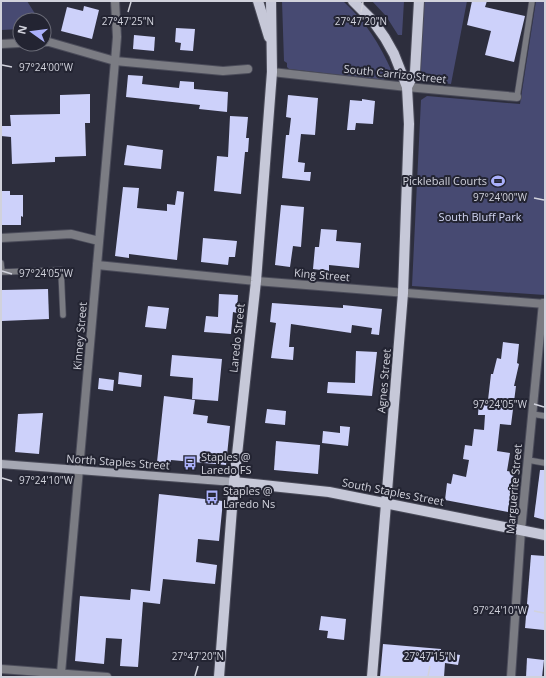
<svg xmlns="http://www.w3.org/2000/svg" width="546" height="678" font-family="'Open Sans',sans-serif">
<rect width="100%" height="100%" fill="#2d2e3d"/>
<g fill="#474a72">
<polygon points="1,1 27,1 39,20 20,20 20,29 1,30"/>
<path d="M282 1H343C365 21 380 44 392 72L383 80 289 69 287 67V63L284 61Z"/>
<polygon points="372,1 404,1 402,35 398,35 386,16"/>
<path d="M423 1H467L451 84C439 83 424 85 420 73Z"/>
<polygon points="536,1 545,1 545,295 412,286 421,100 427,96 520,104"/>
</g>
<g fill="#cdd1fa">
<polygon points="472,1 487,1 485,7 525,16 514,62 485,55 491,31 467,25"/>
<polygon points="84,6 99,10 92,39 61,31 67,7 83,11"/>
<polygon points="176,28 195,29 193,51 180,50 181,43 175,42"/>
<polygon points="134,35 155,37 154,51 133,49"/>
<polygon points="128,75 143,76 142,84 179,88 180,81 194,82 194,89 228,92 227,112 199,109 200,105 126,97"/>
<polygon points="90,94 90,123 85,123 86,156 55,157 55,162 12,164 11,137 1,136 1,126 11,126 10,115 60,114 60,95"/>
<polygon points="288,95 318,98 315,135 301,134 298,162 305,163 304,172 311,172 310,181 282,178 286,135 289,135 291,118 286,117"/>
<polygon points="362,99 375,101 373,124 356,123 355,130 347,130 350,100 362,101"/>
<polygon points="230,116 248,117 246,138 249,138 248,152 245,152 241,194 214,191 217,156 228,157"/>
<polygon points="127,145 163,150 161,169 124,165"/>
<polygon points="123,187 139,188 137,208 167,211 167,204 175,205 177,191 184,192 177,260 129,254 129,258 115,256"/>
<polygon points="1,191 10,191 10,195 23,195 23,217 21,216 21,225 1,225"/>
<polygon points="281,205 304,207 301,247 293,246 290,267 275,265"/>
<polygon points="321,229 337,230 336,241 361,243 359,268 329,265 329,271 313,269 315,247 319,247"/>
<polygon points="203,238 237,241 235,257 229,257 228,265 201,262"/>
<polygon points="48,289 49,319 2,321 2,290"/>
<polygon points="219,294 238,295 237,313 233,312 231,334 204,332 206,316 218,317"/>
<polygon points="272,303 343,308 343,305 382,309 379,335 371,334 372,328 352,325 351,333 291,324 289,347 294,347 293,360 271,358 276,323 270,322"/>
<polygon points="148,306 169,308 166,329 145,327"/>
<polygon points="503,342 519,344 517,363 519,364 514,386 516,386 511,425 500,424 497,451 510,453 507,471 514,472 508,512 445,500 447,483 451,484 453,474 466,477 469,460 463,459 465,445 472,446 474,429 484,430 485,415 478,415 479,399 488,400 491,374 493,374 497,358 501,359"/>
<polygon points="356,351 377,352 372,396 327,393 328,382 355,383"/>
<polygon points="172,355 222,359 218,401 192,399 193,378 170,376"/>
<polygon points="119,372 142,375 141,387 118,384"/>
<polygon points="99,378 114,380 113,391 98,389"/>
<polygon points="164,396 195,400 193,414 208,416 207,423 230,426 226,465 171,460 170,464 157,462"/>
<polygon points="267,409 286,411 285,425 265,423"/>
<polygon points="43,413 39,454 15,452 18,414"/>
<polygon points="340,426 350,427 348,446 322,443 323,431 340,433"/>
<polygon points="276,441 320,445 318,474 274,470"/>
<polygon points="540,470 545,470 545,520 534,517"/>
<polygon points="159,494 223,501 219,541 198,539 196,562 217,565 215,584 163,579 160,604 143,602 138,667 120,666 122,639 106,638 104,664 75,661 80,596 130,600 131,589 150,591"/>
<polygon points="531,555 545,556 544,630 525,628"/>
<polygon points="321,616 346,619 344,640 327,638 328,631 319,630"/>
<polygon points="383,644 441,649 441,652 460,655 458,665 445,663 444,677 380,677"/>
<polygon points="527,658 544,660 542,677 526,677"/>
</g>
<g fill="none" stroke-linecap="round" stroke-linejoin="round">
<g stroke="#4b4c5a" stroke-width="7">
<g id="service">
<polyline points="517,97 532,1"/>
<polyline points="1,263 2,272 61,270 63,315"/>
<polyline points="532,414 545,416"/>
<polyline points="528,460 545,463"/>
</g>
</g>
<g stroke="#4b4c5a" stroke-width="10">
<g id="minor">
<polyline points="44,42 49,42 115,61 223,71 248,69"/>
<polyline points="1,44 20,43"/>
<polyline points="272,72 407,87 517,97"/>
<polyline points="1,238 71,234 99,241"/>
<polyline points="97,265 256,281 545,304"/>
<polyline points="1,669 107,677"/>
<polyline points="61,673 115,61 117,37 115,1"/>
<polyline points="511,677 521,530 543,303"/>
</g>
</g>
<g stroke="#4b4c5a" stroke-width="10">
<polyline id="secondary" points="1,464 234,482"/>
</g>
<g stroke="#4b4c5a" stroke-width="12">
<g id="primary">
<polyline points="258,1 269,37"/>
<polyline points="353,1 373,21 385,38 394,54 407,87 409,124 403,293 372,677"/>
<polyline points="407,87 415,72 419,1"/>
<polyline points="234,482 329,492 545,535"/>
<polyline points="219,677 234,482 256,281 272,72 271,1"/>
</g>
</g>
<use href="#service" stroke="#7b7c83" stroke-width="5.5"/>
<use href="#minor" stroke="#7b7c83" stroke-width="8"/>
<use href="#secondary" stroke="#a5a7b3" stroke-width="8"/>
<use href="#primary" stroke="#c6c8d8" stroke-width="10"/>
</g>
<path fill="none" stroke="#d1d2dc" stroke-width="1.5" d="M128 12 131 2M361 12 363 2M2 65 12 67M534 198 544 200M2 271 12 274M534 404 544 407M2 478 12 481M534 611 544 613M195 676 198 666M428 676 430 666"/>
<defs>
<g id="stadium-bare" transform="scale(1.08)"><path d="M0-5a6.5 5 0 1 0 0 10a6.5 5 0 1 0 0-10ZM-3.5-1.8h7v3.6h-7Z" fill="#aab0fb" stroke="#232432" stroke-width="2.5" paint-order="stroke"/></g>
<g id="bus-bare" transform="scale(1.08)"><path d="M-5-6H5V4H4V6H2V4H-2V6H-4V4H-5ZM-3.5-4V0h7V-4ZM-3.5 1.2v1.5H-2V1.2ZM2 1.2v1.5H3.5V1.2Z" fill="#aab0fb" stroke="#232432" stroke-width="2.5" paint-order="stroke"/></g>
</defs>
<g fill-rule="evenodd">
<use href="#stadium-bare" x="498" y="181"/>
<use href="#bus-bare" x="190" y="463"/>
<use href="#bus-bare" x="212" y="497"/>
</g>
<g text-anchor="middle" stroke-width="4" stroke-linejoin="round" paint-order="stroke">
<g font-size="11" fill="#d1d2dc" stroke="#232432">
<text transform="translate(395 74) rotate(6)" y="4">South Carrizo Street</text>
<text transform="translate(322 275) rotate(5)" y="4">King Street</text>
<text transform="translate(80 336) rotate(-85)" y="4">Kinney Street</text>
<text transform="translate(237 338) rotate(-84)" y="4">Laredo Street</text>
<text transform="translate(384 381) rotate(-85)" y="4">Agnes Street</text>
<text transform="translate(118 462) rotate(4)" y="4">North Staples Street</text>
<text transform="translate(514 489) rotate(-85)" y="4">Marguerite Street</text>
<text transform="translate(393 492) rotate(11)" y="4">South Staples Street</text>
</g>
<g font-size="11" fill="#d1d2dc" stroke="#232432" text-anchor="start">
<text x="487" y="185" text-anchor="end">Pickleball Courts</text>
<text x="201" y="461">Staples @<tspan x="201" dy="13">Laredo FS</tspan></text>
<text x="223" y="495">Staples @<tspan x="223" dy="13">Laredo Ns</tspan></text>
</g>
<g font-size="11" fill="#d4d8f5" stroke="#232432">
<text x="480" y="221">South Bluff Park</text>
</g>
</g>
<g font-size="10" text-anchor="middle" fill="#d1d2dc" stroke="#232432" stroke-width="4" stroke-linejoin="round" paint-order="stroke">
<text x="128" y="25">27°47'25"N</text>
<text x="361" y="25">27°47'20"N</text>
<text x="46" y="71">97°24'00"W</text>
<text x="500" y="201">97°24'00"W</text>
<text x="46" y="277">97°24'05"W</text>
<text x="500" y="408">97°24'05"W</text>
<text x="46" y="484">97°24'10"W</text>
<text x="500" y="614">97°24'10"W</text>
<text x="198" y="660">27°47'20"N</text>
<text x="430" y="660">27°47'15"N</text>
</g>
<rect width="546" height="678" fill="none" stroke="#d1d2dc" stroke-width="4"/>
<g transform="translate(32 32) rotate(284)"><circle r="19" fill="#232432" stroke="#696a76"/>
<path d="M0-3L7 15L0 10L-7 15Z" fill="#aab0fb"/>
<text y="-6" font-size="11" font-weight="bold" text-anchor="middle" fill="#d1d2dc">N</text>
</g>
</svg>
